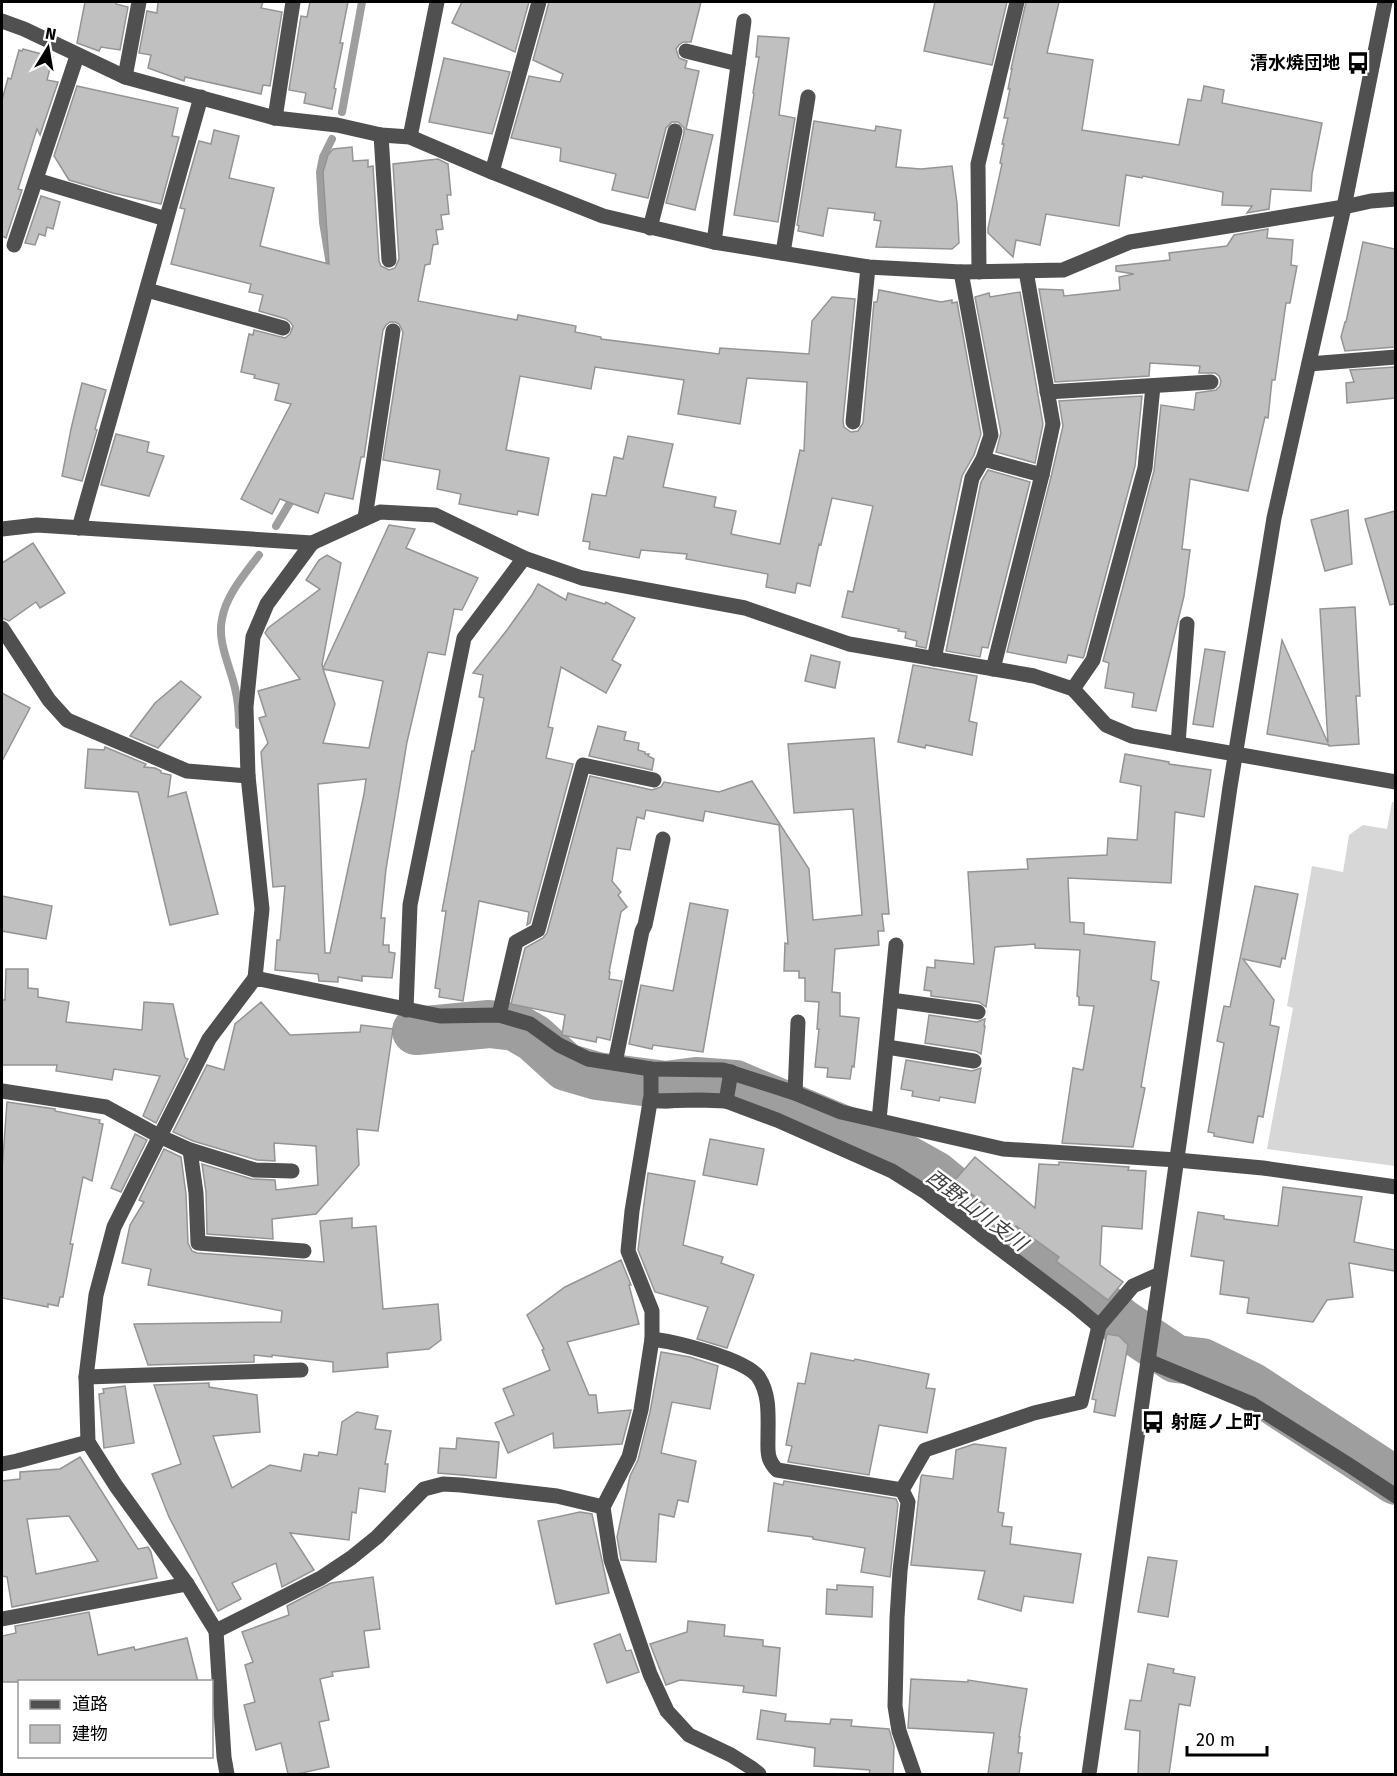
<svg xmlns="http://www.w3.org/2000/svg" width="1397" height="1776" font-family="'Fira Sans','Noto Sans JP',sans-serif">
<rect width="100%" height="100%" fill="#fff"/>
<polygon fill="#d7d7d7" points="1392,802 1396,802 1395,1166 1267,1149 1293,1008 1287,1006 1312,866 1343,872 1349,835 1363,825 1387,829"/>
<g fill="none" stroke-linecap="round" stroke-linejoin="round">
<g stroke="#9e9e9e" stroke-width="8">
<polyline points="342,112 362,2"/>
<polyline points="330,265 323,222 320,172 323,157 332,139"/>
<polyline points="276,526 295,494"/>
<path d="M239 725C239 713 238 700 235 688 230 666 217 642 222 619 226 595 245 574 259 555"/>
</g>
<polyline stroke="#9e9e9e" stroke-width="48" points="416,1031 489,1024 515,1027 534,1038 566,1067 597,1076 666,1085 696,1081 735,1084 859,1136 901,1156 935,1175 994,1224 1085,1291 1121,1322 1176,1359 1202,1362 1251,1386 1396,1481"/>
</g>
<g fill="#c0c0c0" stroke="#949494" stroke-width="1.5" fill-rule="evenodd">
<polygon points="85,2 116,2 116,4 128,7 120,50 101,47 99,51 77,43"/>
<polygon points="158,2 263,2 261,8 282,12 270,86 263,85 261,94 185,77 184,81 148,68 151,55 139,53 147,11 157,13"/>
<polygon points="310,2 348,2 340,43 343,43 334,88 336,89 332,109 304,103 306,93 289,90 301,16 307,17"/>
<polygon points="462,2 529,2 515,52 452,23"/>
<polygon points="549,2 701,2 691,42 683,42 679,45 676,49 679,58 687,61 685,68 699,71 686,129 713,135 695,210 666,203 684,133 684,128 678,122 672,122 666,128 648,198 612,190 616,174 560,161 561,148 511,138 529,76 560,82 563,74 533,60"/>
<polygon points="935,2 1007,2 992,65 924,51"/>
<polygon points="1026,2 1059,2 1047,53 1093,60 1082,130 1179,145 1188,99 1201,101 1204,86 1224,90 1222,103 1322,123 1312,174 1311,191 1271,189 1269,209 1247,213 1252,206 1222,205 1223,192 1143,176 1142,178 1126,175 1119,226 1046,214 1040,245 1016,240 1013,257 988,233 988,228 1002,164 1000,163 1004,144 1002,144 1008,118 1004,118 1010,89 1008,89 1012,69 1011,69"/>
<polygon points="758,36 789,38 779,115 795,118 778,222 734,215 754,94 753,93 759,57 756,57"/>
<polygon points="23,49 53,57 47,80 58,82 40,135 37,129 18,189 22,190 6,238 2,236 2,100 8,78 11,79 19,50 22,51"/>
<polygon points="444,58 510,72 492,134 429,122"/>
<polygon points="77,86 178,108 172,136 179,137 161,204 113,193 69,180 54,156"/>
<polygon points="814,121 875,131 876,126 901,130 896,167 921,169 952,166 957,203 959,243 952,249 876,247 881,221 874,220 875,213 828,208 823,236 798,231 799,226 797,225"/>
<polygon points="214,130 239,136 229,178 274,188 260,246 329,264 323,172 328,155 333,149 352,147 353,161 368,160 368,167 373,166 379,261 381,266 389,270 395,268 399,259 393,164 438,159 448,164 451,195 447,195 449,214 441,215 443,229 436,230 438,244 433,245 430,264 425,265 418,301 517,320 518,315 576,326 575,332 601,337 601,339 719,354 720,348 809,354 812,321 832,297 855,299 843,421 844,427 851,432 858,431 863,423 874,302 877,302 879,290 941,302 952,300 952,303 957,302 981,434 974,455 962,476 926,648 916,646 917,641 905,638 906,632 898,631 899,629 842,617 848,591 853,592 873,506 832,498 821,545 819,544 810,586 797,583 795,593 766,587 768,574 686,559 687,554 641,550 639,558 589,549 590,542 583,541 592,494 606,496 614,457 623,459 628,436 673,444 663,487 716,497 714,507 736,511 731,534 780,544 800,450 804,451 807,382 747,378 740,424 678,414 684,380 595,367 591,389 520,376 506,450 549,458 538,515 518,511 517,515 459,504 461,494 437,489 440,470 383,460 403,332 399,324 395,322 390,322 386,325 383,330 364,457 361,457 353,499 325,493 318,513 280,499 272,514 241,499 291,404 275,400 279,384 254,378 255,375 241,372 249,334 253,335 254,330 285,338 290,334 293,326 290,322 286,319 259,311 263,295 249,292 251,284 171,264 185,209 180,208 199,141 211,144"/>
<polygon points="41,196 60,202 53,229 47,227 45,236 39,234 35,245 25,243"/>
<polygon points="1268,229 1267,238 1293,240 1291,265 1297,266 1290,303 1286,303 1275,380 1272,380 1268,418 1265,417 1248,491 1190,479 1182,549 1190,550 1184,596 1156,711 1132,707 1134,693 1105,688 1109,663 1103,661 1154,471 1161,405 1194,410 1196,393 1216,390 1220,386 1221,381 1219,376 1215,373 1199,373 1200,366 1150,363 1149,376 1055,382 1039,289 1063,290 1064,296 1120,290 1119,277 1134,274 1116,271 1116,266 1170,260 1169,253 1227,246 1234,235"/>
<polygon points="1363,242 1395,249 1395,347 1345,351 1341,337 1345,322 1346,322"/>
<polygon points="1020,292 1043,424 1035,463 996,452 1001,433 975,297 989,293 990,297"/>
<polygon points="1395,367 1395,398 1347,403 1346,383 1354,382 1350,370"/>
<polygon points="82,383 106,390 95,429 97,430 82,481 62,476 71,429"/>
<polygon points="1142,396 1135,466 1084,656 1083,658 1068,655 1066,663 1007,652 1051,477 1063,426 1059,401"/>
<polygon points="116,434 149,442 147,452 164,456 149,496 101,485"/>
<polygon points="988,470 1030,482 988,648 982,647 980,657 946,651 981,482"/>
<polygon points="1348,510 1352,564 1325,571 1311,520"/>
<polygon points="1395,511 1395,604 1390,605 1365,519"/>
<path d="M389 525 415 529 406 548 478 578 462 610 454 609 445 655 428 652 407 742 386 869 381 918H385L383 945H389V952L395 953 392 978 362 976V981L338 977V982L319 981 318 974 275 970 277 940H280L285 886 273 887 261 752 268 743 259 718 266 716 258 691 300 679 265 633 268 628 320 589 306 580 319 560 327 555 341 563 322 665 323 668ZM323 669 383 681 369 748 323 743 335 704ZM366 779 364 794 330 953H325L318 784Z"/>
<polygon points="33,543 65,593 40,608 36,602 9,621 2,618 2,563"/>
<polygon points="538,584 566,600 568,593 605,604 606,602 635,618 612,660 621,665 606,693 561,667 548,727 553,728 546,758 573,764 530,923 527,925 529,912 479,901 463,1001 439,997 440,989 435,988 446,911 442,911 472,751 474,751 484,698 479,697 483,675 473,673 507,630 532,595"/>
<polygon points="1355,607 1360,696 1356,696 1359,744 1329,746 1329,745 1267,734 1282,640 1328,743 1320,609"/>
<polygon points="1205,649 1225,652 1213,727 1193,724"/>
<polygon points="811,655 840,662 835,688 805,681"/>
<polygon points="913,665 977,676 969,721 977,723 972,755 926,745 925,748 898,742"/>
<polygon points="181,681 201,697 158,748 130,736 155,703"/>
<polygon points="2,693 30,708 2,761"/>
<polygon points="598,726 626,732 624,740 639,743 638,750 645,752 645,754 649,754 648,756 654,759 652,770 589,756"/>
<polygon points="874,738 889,914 882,914 884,931 878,931 879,945 835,949 832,992 840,993 840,1016 859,1018 854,1067 852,1066 850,1079 827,1077 828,1068 815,1067 819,1029 817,1029 819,1002 805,1001 805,978 799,978 799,971 784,971 785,943 788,944 779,825 705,811 703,821 646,810 644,819 637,817 630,850 617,848 612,881 621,892 618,895 627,907 621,912 609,972 610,972 609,979 622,981 610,1040 597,1037 596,1042 562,1035 565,1015 511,1004 525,948 543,938 547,933 590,776 652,790 661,787 664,782 719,792 752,781 809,869 813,920 862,915 853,809 794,813 788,744"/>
<polygon points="105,747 146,764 144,767 155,768 161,771 161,773 171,775 168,797 186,792 218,914 170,925 138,792 85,788 88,749 104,750"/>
<polygon points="1125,754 1169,762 1169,764 1211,770 1204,817 1175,812 1171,883 1068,878 1070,922 1084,923 1084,934 1155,942 1151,980 1159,982 1141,1087 1145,1088 1133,1147 1062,1143 1073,1068 1083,1070 1094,1006 1079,1005 1079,997 1077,996 1080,950 1035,948 1035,944 995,947 986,1007 979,1002 931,996 931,991 924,990 927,967 935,968 935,960 974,964 968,872 1028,869 1027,859 1107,855 1108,838 1137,840 1141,786 1120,782"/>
<polygon points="1255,886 1298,894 1285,959 1282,958 1280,967 1243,959 1274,1000 1270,1025 1279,1027 1263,1117 1258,1116 1253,1143 1214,1136 1214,1133 1208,1132 1224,1043 1217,1041 1224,1006 1230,1007"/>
<polygon points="2,896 52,906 46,939 2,931"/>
<polygon points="690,903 728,910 703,1052 653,1045 652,1049 629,1044 641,985 673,991"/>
<polygon points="6,969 28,969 28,988 38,989 38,997 69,1002 66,1022 142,1030 144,1002 173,1004 185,1058 188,1059 156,1123 143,1116 160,1076 114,1069 112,1080 56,1071 57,1065 2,1065 2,1000 5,1000"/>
<polygon points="261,1002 290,1035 360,1032 361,1025 393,1029 378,1131 357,1129 359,1165 316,1214 272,1219 273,1239 207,1234 206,1192 202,1164 252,1179 275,1180 276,1190 318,1185 316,1146 274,1143 275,1161 257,1160 193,1141 173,1132 207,1065 224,1070 235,1024"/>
<polygon points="929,1015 977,1022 985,1019 984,1026 985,1026 981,1054 976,1051 925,1043"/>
<polygon points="906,1060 972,1071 981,1068 975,1103 940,1097 939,1101 912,1096 913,1091 901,1089"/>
<polygon points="7,1102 55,1109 55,1111 100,1120 99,1123 103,1124 92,1181 83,1177 70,1244 73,1244 63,1297 60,1297 58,1306 48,1304 48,1307 2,1298 2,1171"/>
<polygon points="135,1134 147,1140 121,1192 111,1188"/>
<polygon points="710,1139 764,1149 757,1185 703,1175"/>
<polygon points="164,1149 181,1157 186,1194 188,1243 192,1251 197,1253 324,1262 320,1221 352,1218 352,1228 376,1226 383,1309 438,1304 441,1340 429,1349 387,1353 388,1367 365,1369 333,1372 333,1362 272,1355 272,1357 254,1355 254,1362 148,1365 134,1324 281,1322 282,1311 148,1285 151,1269 122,1263 130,1225 144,1202 139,1200"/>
<polygon points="975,1157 1035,1208 1039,1164 1059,1165 1059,1162 1129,1167 1128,1170 1146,1171 1142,1229 1102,1226 1100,1265 1123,1282 1108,1300 1056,1261 1059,1257 1016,1226 1014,1229 955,1180"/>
<polygon points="648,1173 695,1181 683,1245 723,1257 721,1263 754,1275 727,1348 697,1339 708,1307 655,1292 638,1250"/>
<polygon points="1283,1187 1362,1197 1354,1242 1395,1250 1395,1271 1349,1263 1353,1297 1327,1300 1313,1322 1247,1313 1249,1298 1220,1294 1224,1261 1191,1256 1198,1212 1224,1216 1224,1219 1278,1226"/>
<polygon points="621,1260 631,1285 629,1285 639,1324 567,1342 589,1395 596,1395 598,1413 631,1410 622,1444 554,1448 553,1433 508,1453 495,1423 514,1415 503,1389 550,1370 542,1350 544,1349 527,1315 565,1287"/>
<polygon points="1107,1334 1119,1336 1128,1345 1115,1416 1094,1412 1096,1400 1092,1399"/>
<polygon points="661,1352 690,1357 718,1366 710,1409 672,1402 661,1453 696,1461 688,1502 678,1500 674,1517 659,1514 656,1562 621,1560 617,1537 630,1476 638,1460 650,1412"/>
<polygon points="811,1353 854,1361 855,1359 929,1374 926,1388 935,1389 927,1433 879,1425 869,1475 788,1462 792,1446 786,1445 798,1383 805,1384"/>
<polygon points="209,1383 209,1387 257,1395 260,1432 213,1436 232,1488 270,1465 301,1471 304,1454 318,1456 319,1452 337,1455 342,1422 357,1412 378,1416 375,1429 391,1431 385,1464 388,1464 385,1492 359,1488 356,1513 352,1512 349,1540 290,1533 314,1570 282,1587 276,1563 232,1583 241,1599 218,1611 169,1517 152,1474 181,1464 154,1385"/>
<polygon points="125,1386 134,1443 104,1448 99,1394 104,1393 103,1389"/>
<polygon points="457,1438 499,1442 496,1478 438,1473 440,1448 456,1449"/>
<polygon points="974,1444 1006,1448 998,1512 1004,1513 1002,1526 1012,1527 1010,1544 1081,1554 1073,1603 1024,1596 1021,1611 978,1599 985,1571 911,1565 921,1477 922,1475 953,1479 956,1450"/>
<path d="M80 1457 138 1549 148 1547 151 1552 157 1578 12 1607 7 1577 2 1576V1481L20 1479V1472L60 1469ZM69 1516 98 1561 36 1574 27 1519Z"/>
<polygon points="784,1481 896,1499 898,1504 890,1577 861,1572 865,1548 813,1539 813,1537 768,1531 774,1483 783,1485"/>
<polygon points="580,1512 592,1514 609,1593 556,1604 538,1521"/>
<polygon points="1148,1557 1177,1561 1168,1617 1138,1612"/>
<polygon points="373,1577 380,1629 364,1631 369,1667 332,1672 333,1676 320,1679 329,1720 319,1722 329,1767 297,1774 288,1774 281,1743 256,1750 244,1705 255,1702 245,1665 253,1662 242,1632 289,1615 287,1606 331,1583"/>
<polygon points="837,1585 873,1587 872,1617 826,1614 827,1589 837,1590"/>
<polygon points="89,1612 98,1655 134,1647 135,1650 187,1638 198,1682 2,1682 2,1636 16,1633 15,1626"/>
<polygon points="688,1621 725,1625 724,1636 763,1640 763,1646 780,1648 776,1696 743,1692 744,1686 680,1680 666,1685 650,1644 687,1632"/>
<polygon points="620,1634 626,1651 631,1650 639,1672 607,1683 594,1644"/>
<polygon points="1148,1664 1174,1669 1173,1673 1195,1677 1190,1706 1179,1704 1169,1774 1138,1774 1140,1731 1125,1729 1130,1700 1141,1701"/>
<polygon points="911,1679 968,1682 968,1680 1027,1689 1019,1737 1020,1737 1018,1753 1022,1753 1019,1774 988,1774 994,1733 908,1728"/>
<polygon points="761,1710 786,1714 785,1721 830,1724 831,1719 852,1720 851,1726 889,1729 894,1746 893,1774 869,1774 870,1770 814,1766 815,1748 757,1739"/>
</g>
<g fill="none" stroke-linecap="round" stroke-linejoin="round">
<g stroke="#505050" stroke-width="15">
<polyline points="2,21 24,29 125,77 275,118 337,125 381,135 410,137 492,172 603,216 714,242 868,267 961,272 1063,270 1130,242 1344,207 1371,201 1396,199"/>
<polyline points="686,51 738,64"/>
<polyline points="125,77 139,2"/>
<polyline points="275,118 293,2"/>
<polyline points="381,135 389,260"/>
<polyline points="410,137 437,2"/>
<polyline points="492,172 539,2"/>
<polyline points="36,180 166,219"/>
<polyline points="650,228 675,131"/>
<polyline points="714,242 744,21"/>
<polyline points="14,245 77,56"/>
<polyline points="783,253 808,97"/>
<polyline points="979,272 978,164 1017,2"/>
<polyline points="147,290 283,328"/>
<polyline points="1309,364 1396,357"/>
<polyline points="1047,392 1211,382"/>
<polyline points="853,422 868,267"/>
<polyline points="983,459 1042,475"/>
<polyline points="365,518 393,331"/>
<polyline points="79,528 201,97"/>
<polyline points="2,529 37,525 312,543 380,512 435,515 524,558 582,578 745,608 849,644 1034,676 1073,689 1106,725 1132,736 1396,782"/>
<polyline points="2,628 49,700 67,720 187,771 248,776"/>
<polyline points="934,659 972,478 983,459 991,435 961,272"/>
<polyline points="993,669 1042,475 1053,424 1026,271"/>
<polyline points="1073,689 1093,660 1145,468 1153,386"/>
<polyline points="1178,744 1187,624"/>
<polyline points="255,978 262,909 248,776 246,707 253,637 267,604 312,543"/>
<polyline points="891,1000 978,1012"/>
<polyline points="406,1010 410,905 464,638 524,558"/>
<polyline points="499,1015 516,942 538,930 583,765 654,780"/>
<polyline points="887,1047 974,1061"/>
<polyline points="615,1063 642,931 645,925 663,839"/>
<polyline points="651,1069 651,1096 632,1211 628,1251 652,1311 652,1339 641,1410 629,1457 603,1507 611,1560 650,1674 667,1711 689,1735 731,1755 750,1767 759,1774"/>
<polyline points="2,1091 106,1107 159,1136 190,1150 255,1170 292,1171"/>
<polyline points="795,1093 798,1022"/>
<polyline points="650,1101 700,1100 726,1101 777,1120 892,1171 927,1193 1074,1305 1099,1326"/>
<polyline points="726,1101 731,1072"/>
<polyline points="879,1120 896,945"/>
<polyline points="190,1150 196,1193 198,1243 304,1251"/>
<path d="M652 1339C675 1342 747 1359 759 1378 770 1395 768 1416 768 1436 768 1450 766 1459 777 1470L902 1490"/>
<polyline points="1148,1361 1252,1404 1349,1465 1396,1496"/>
<polyline points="86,1377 301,1370"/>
<polyline points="2,1464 17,1461 88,1442"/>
<polyline points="2,1619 187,1584"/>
<polyline points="216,1631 321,1578 351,1558 377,1537 424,1489 443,1484 461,1485 557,1496 603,1507"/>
<polyline points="227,1774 224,1757 216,1631 187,1584 116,1486 88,1442 86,1377 96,1295 114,1227 209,1039 255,978 440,1016 499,1015 530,1024 559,1045 588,1059 651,1069 723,1070 795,1093 841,1112 1003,1149 1177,1160 1263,1168 1396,1187"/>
<polyline points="914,1774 899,1731 895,1706 897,1618 900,1571 908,1502 902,1490 925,1450 1034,1413 1081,1402 1099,1326 1133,1286 1160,1274"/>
<polyline points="1089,1774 1230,787 1274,518 1344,207 1385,2"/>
</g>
</g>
<defs>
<g id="bus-bare" transform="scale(1.8)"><path d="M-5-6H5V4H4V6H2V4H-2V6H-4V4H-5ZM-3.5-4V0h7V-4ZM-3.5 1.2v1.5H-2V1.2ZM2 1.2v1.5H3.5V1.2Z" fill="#000" stroke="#fff" stroke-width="2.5" paint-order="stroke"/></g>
</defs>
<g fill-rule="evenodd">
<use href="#bus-bare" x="1358" y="63"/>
<use href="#bus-bare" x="1153" y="1422"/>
</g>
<g text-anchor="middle" stroke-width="5" stroke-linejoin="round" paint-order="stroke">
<g font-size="18" font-weight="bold" fill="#000" stroke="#fff" text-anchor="end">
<text x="1340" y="69">清水焼団地</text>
<text x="1171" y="1428" text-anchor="start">射庭ノ上町</text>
</g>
<g font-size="20" font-style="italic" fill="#3f3f3f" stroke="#fff">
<text transform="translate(977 1210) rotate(37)" y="7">西野山川支川</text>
</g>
</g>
<rect width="1397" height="1776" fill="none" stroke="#000000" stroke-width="6"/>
<rect x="18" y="1680" width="195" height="78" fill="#ffffff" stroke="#999999" stroke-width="1.5"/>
<rect x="30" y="1700" width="30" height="9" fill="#505050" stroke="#999999" stroke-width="1.5"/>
<text x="72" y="1710" font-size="18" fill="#000000">道路</text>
<rect x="30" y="1725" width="30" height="18" fill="#c0c0c0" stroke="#999999" stroke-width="1.5"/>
<text x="72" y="1740" font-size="18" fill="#000000">建物</text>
<g transform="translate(48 48) rotate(11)" stroke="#ffffff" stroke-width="4.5" paint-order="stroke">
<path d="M0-4.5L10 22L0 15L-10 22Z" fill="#000000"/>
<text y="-9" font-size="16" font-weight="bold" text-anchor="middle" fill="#000000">N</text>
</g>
<path d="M1187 1746v9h80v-9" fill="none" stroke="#000000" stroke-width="3"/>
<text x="1196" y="1746" font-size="18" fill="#000000" stroke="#ffffff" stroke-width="4.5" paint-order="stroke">20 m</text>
</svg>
